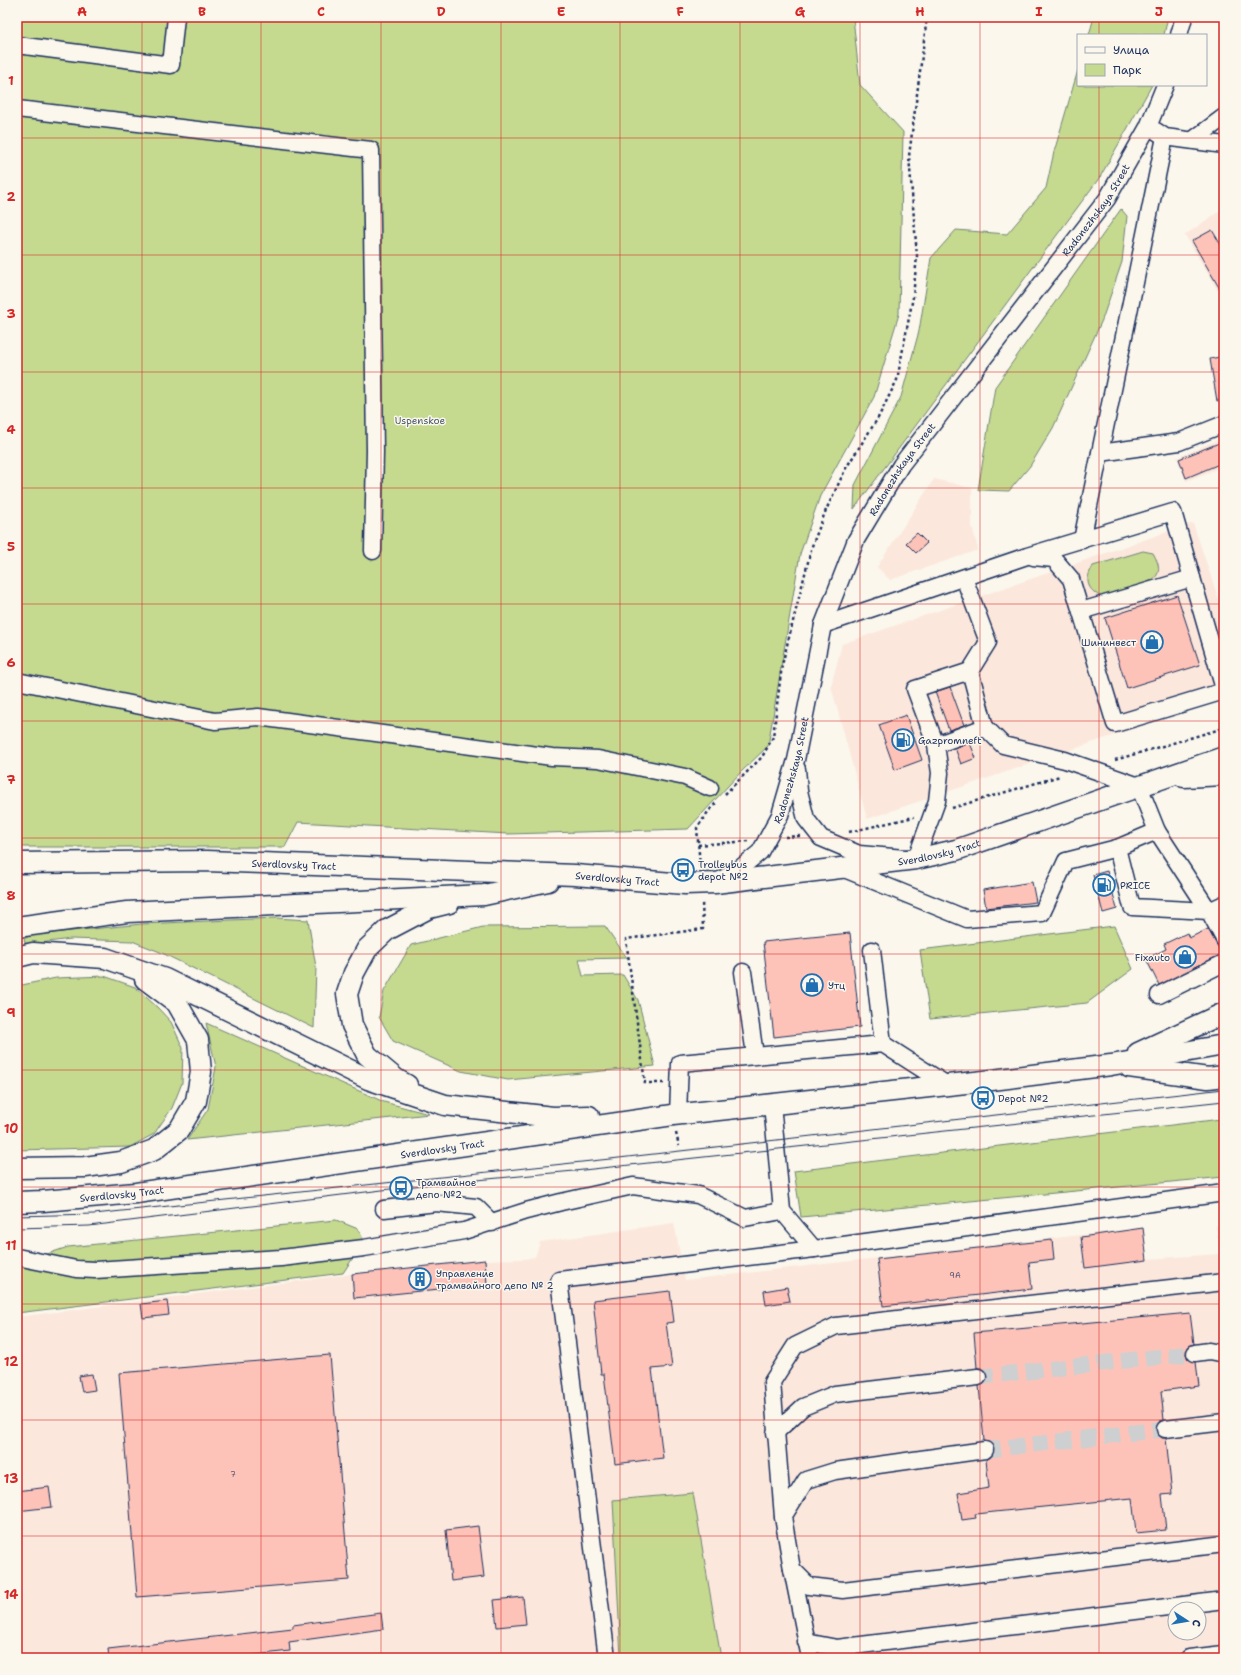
<svg xmlns="http://www.w3.org/2000/svg" width="1241" height="1675" font-family="'Shantell Sans',sans-serif">
<rect width="100%" height="100%" fill="#fbf7ec"/>
<filter id="ink" filterUnits="userSpaceOnUse"><feTurbulence type="fractalNoise" baseFrequency=".025" numOctaves="2"/><feDisplacementMap in="SourceGraphic" scale="8" xChannelSelector="R" yChannelSelector="G"/><feConvolveMatrix kernelMatrix="1 2 1 2 8 2 1 2 1" color-interpolation-filters="sRGB"/></filter>
<g filter="url(#ink)">
<g fill="#fce7dc" fill-rule="evenodd">
<polygon points="1224,208 1224,301 1185,235"/>
<polygon points="1224,437 1224,466 1186,481 1177,458"/>
<polygon points="934,479 972,488 972,526 978,550 890,580 877,567"/>
<polygon points="1193,523 1224,616 1224,698 867,819 831,686 842,644"/>
<path d="M674 1223 685 1280 1143 1228 1147 1259 1220 1254 1216 1226 1224 1225V1658H17V1317L352 1274 485 1260 524 1259 535 1257 540 1242ZM1175 1609H1199V1633H1175Z"/>
</g>
<g fill="#c5d98f" stroke="#708476">
<polygon points="17,17 853,17 860,85 903,132 899,314 874,397 820,496 800,554 768,746 741,772 688,829 508,834 298,822 285,847 17,847"/>
<polygon points="1094,17 1168,17 1164,35 1089,35"/>
<polygon points="1078,70 1078,85 1152,85 1100,177 854,509 855,485 901,397 919,331 931,258 956,230 1007,234 1046,188 1054,152"/>
<polygon points="1121,209 1127,216 1122,262 1102,320 1053,428 1030,466 1009,491 978,490 995,387"/>
<path d="M1143 551 1153 553C1167 577 1153 581 1133 587 1123 591 1113 594 1102 597 1087 590 1084 580 1093 566Z"/>
<polygon points="276,918 308,920 316,967 314,1028 160,952 132,941 71,939 33,944 25,943 24,939 31,935 142,924"/>
<polygon points="605,926 627,958 579,959 583,976 623,975 638,1000 655,1066 508,1080 461,1071 393,1041 379,1017 384,991 411,945 483,927"/>
<polygon points="1114,926 1133,969 1087,1003 930,1019 920,950"/>
<polygon points="104,976 135,987 157,1007 171,1022 183,1048 182,1083 172,1108 154,1134 130,1147 17,1150 17,986 56,978"/>
<polygon points="206,1023 384,1102 429,1114 187,1140 208,1109 216,1067"/>
<polygon points="1221,1119 1224,1177 801,1217 794,1171"/>
<polygon points="336,1220 358,1229 364,1241 343,1273 17,1313 17,1264 68,1247"/>
<polygon points="693,1493 721,1658 621,1658 613,1500"/>
</g>
<g fill="#fec3b8" stroke="#1b2f5e">
<polygon points="1212,230 1224,250 1224,296 1192,241"/>
<polygon points="1224,356 1224,401 1217,401 1210,359"/>
<polygon points="1224,441 1224,462 1186,478 1179,459"/>
<polygon points="917,533 927,543 916,553 906,543"/>
<polygon points="1177,595 1200,665 1127,688 1105,618"/>
<polygon points="950,687 964,725 949,730 935,692"/>
<polygon points="906,715 922,760 895,770 879,725"/>
<polygon points="970,743 976,758 961,764 955,748"/>
<polygon points="1107,871 1117,909 1103,913 1093,875"/>
<polygon points="1032,882 1036,902 986,908 983,890"/>
<polygon points="1208,929 1222,954 1159,985 1146,959 1166,949 1164,944 1187,933 1189,938"/>
<polygon points="850,933 860,1027 774,1037 763,942"/>
<polygon points="1143,1228 1147,1260 1085,1268 1081,1237"/>
<polygon points="1052,1240 1054,1259 1029,1262 1032,1289 883,1306 877,1259"/>
<polygon points="485,1260 487,1284 354,1298 352,1274"/>
<polygon points="787,1287 790,1301 766,1305 764,1291"/>
<polygon points="670,1291 674,1322 666,1323 672,1367 652,1369 663,1458 615,1464 604,1374 601,1374 593,1300"/>
<polygon points="167,1301 169,1315 143,1318 141,1304"/>
<polygon points="1190,1313 1194,1344 1189,1346 1186,1354 1188,1359 1196,1362 1199,1386 1161,1391 1164,1420 1159,1422 1156,1430 1158,1435 1162,1438 1166,1438 1172,1494 1162,1495 1166,1530 1136,1533 1132,1498 975,1514 976,1518 962,1520 958,1493 989,1488 986,1460 991,1457 994,1449 992,1444 984,1441 979,1386 984,1384 987,1376 985,1371 981,1368 977,1368 974,1333"/>
<polygon points="330,1355 349,1580 137,1597 119,1373"/>
<polygon points="92,1374 95,1390 82,1392 79,1376"/>
<polygon points="49,1487 52,1507 17,1511 17,1491"/>
<polygon points="478,1526 484,1577 451,1581 446,1530"/>
<polygon points="523,1597 526,1624 497,1627 494,1600"/>
<polygon points="381,1613 383,1629 289,1642 290,1651 228,1658 109,1658 108,1649 293,1628 293,1625"/>
</g>
<g fill="none" stroke-linecap="round" stroke-linejoin="round">
<g stroke="#cecfd0" stroke-width="16" stroke-dasharray="16 8" stroke-linecap="butt">
<polyline points="978,1377 1195,1353"/>
<polyline points="985,1450 1165,1429"/>
</g>
<g stroke="#1b2f5e" stroke-width="19">
<g id="minor">
<polyline points="1179,35 1184,17"/>
<polyline points="17,45 171,65 176,17"/>
<polyline points="17,109 371,150 375,451 373,551"/>
<polyline points="1156,131 1165,137 1224,145"/>
<polyline points="1193,140 1224,117"/>
<polyline points="1100,453 1179,442 1224,424"/>
<polyline points="1082,540 1165,137"/>
<polyline points="1033,557 1054,559 1071,579 1115,724 1224,691"/>
<polyline points="964,578 988,642 970,671 985,727"/>
<polyline points="1081,611 1192,578"/>
<polyline points="823,625 1027,556 1173,512 1224,689"/>
<polyline points="17,681 215,721 258,717 552,757 598,759 685,777 710,788"/>
<polyline points="936,745 915,689 970,671"/>
<polyline points="797,769 799,791 806,819 821,838 859,854 916,859 937,801 940,773 936,745 985,727 1003,745 1065,760 1139,786 1157,831 1117,848 1066,861 1042,913 967,919 842,868"/>
<polyline points="1157,831 1209,911 1224,904"/>
<polyline points="1117,848 1132,907 1209,911 1224,939"/>
<path id="s1" d="M719 881 738 870 760 852 780 815 796 760 823 625 856 540 901 465 1107 199 1148 127 1165 85"/>
<polyline points="872,950 883,1044"/>
<polyline points="743,972 755,1055"/>
<polyline points="1159,995 1224,963"/>
<polyline points="772,1104 782,1211 814,1249 1224,1193"/>
<polyline points="678,1114 680,1063 883,1044 947,1085"/>
<polyline points="384,1209 436,1203 476,1207 492,1223"/>
<polyline points="17,1257 76,1269 95,1270 281,1258 364,1248 464,1231 526,1211 561,1202 633,1186 698,1195 745,1218 782,1211"/>
<polyline points="1195,1353 1209,1351 1224,1354"/>
<polyline points="1165,1429 1224,1422"/>
<polyline points="775,1433 803,1407 835,1394 978,1377"/>
<polyline points="783,1517 806,1480 835,1471 985,1450"/>
<polyline points="792,1569 809,1586 843,1590 1224,1544"/>
<polyline points="806,1642 837,1648 1224,1600"/>
<polyline points="607,1658 559,1280 814,1249"/>
<polyline points="810,1658 792,1569 783,1517 772,1382 795,1346 836,1326 1224,1282"/>
<polyline points="1189,1658 1224,1654"/>
</g>
</g>
<g stroke="#1b2f5e" stroke-width="23">
<g id="major">
<polyline points="1184,777 1224,775"/>
<path id="s2" d="M17 863 207 861 575 875 685 884 715 883 916 859 956 850 1224 757"/>
<polyline points="17,927 127,912 484,895 548,881"/>
<polyline points="17,957 33,953 105,958 165,979 368,1079 445,1105 553,1117 589,1116"/>
<polyline points="1138,1053 1224,1013"/>
<polyline points="1129,1067 1208,1078 1224,1076"/>
<polyline points="407,1085 396,1079 367,1055 352,1025 347,994 354,973 367,949 387,930 429,908 449,903"/>
<polyline points="17,1168 85,1167 121,1162 154,1150 179,1130 196,1101 201,1072 198,1040 177,1003 145,979"/>
<path id="s3" d="M17 1202 43 1201 136 1193 673 1115 984 1081 1111 1065 1224 1045"/>
</g>
</g>
<g stroke="#1b2f5e" stroke-width="2.5" stroke-dasharray="3 3" stroke-linecap="butt">
<polyline points="1115,760 1224,728"/>
<polyline points="725,794 762,757 773,737 782,665 812,546 826,510 846,468 878,418 897,380 913,297 917,256 909,156 927,17"/>
<polyline points="952,808 1060,776"/>
<polyline points="849,832 914,817"/>
<polyline points="785,837 800,836"/>
<polyline points="698,845 748,841"/>
<polyline points="700,866 697,828 708,812 716,803"/>
<polyline points="664,1083 645,1083 626,939 703,929 702,901"/>
<polyline points="676,1133 679,1146"/>
</g>
<use href="#minor" stroke="#fbf7ec" stroke-width="16"/>
<use href="#major" stroke="#fbf7ec" stroke-width="20"/>
<g stroke="#1b2f5e" stroke-width="1">
<polyline points="17,1216 94,1214 610,1159 1224,1089"/>
<polyline points="17,1228 89,1226 423,1185 574,1171 1224,1101"/>
</g>
</g>
</g>
<path fill="none" stroke="#d62828" stroke-width="1" stroke-opacity="0.55" d="M142 17V1658M261 17V1658M381 17V1658M501 17V1658M620 17V1658M740 17V1658M860 17V1658M980 17V1658M1099 17V35M1099 85V1658M17 138H1224M17 255H1224M17 372H1224M17 488H1224M17 604H1224M17 721H1224M17 838H1224M17 954H1224M17 1070H1224M17 1187H1224M17 1304H1224M17 1420H1224M17 1536H1224"/>
<defs>
<g id="shop-ring" transform="scale(1.15)"><circle r="9.5" fill="#fbf7ec" stroke="#1f6fb2" stroke-width="1.5"/><path d="M-5-2.5h2.3a2.7 3.5 0 0 1 5.4 0H5L5.5 6h-11ZM-1.5-2.5h3a1.5 2.3 0 0 0-3 0Z" fill="#1f6fb2"/></g>
<g id="fuel-ring" transform="scale(1.15)"><circle r="9.5" fill="#fbf7ec" stroke="#1f6fb2" stroke-width="1.5"/><path d="M-5.5-6h7V0h2V4h1.3V-2.5L3-4.5l.8-.8L6-3V5H2.5V1h-1V6h-7ZM-4.2-4.7v3.2H.2V-4.7Z" fill="#1f6fb2"/></g>
<g id="bus-ring" transform="scale(1.15)"><circle r="9.5" fill="#fbf7ec" stroke="#1f6fb2" stroke-width="1.5"/><path d="M-5-6H5V4H4V6H2V4H-2V6H-4V4H-5ZM-3.5-4V0h7V-4ZM-3.5 1.2v1.5H-2V1.2ZM2 1.2v1.5H3.5V1.2Z" fill="#1f6fb2"/></g>
<g id="building-ring" transform="scale(1.15)"><circle r="9.5" fill="#fbf7ec" stroke="#1f6fb2" stroke-width="1.5"/><path d="M-4-6H4V6H1V3H-1V6H-4ZM-2.5-4.3h1.7v1.8h-1.7ZM.8-4.3h1.7v1.8H.8ZM-2.5-1h1.7V.8h-1.7ZM.8-1h1.7V.8H.8Z" fill="#1f6fb2"/></g>
</defs>
<g fill-rule="evenodd">
<use href="#shop-ring" x="1152" y="642"/>
<use href="#fuel-ring" x="903" y="740"/>
<use href="#bus-ring" x="683" y="870"/>
<use href="#fuel-ring" x="1104" y="885"/>
<use href="#shop-ring" x="1185" y="957"/>
<use href="#shop-ring" x="812" y="985"/>
<use href="#bus-ring" x="983" y="1098"/>
<use href="#bus-ring" x="401" y="1188"/>
<use href="#building-ring" x="420" y="1279"/>
</g>
<g text-anchor="middle" stroke-width="3" stroke-linejoin="round" paint-order="stroke">
<g font-size="8" fill="#545474">
<text x="955" y="1278">9А</text>
<text x="233" y="1477">7</text>
</g>
<g font-size="10" fill="#1b2f5e" stroke="#fbf7ec">
<text dy="4" stroke="none"><textPath href="#s1" startOffset="787">Radonezhskaya Street</textPath></text>
<text dy="4" stroke="none"><textPath href="#s1" startOffset="463">Radonezhskaya Street</textPath></text>
<text dy="4" stroke="none"><textPath href="#s1" startOffset="139">Radonezhskaya Street</textPath></text>
<text dy="4" stroke="none"><textPath href="#s2" startOffset="925">Sverdlovsky Tract</textPath></text>
<text dy="4" stroke="none"><textPath href="#s2" startOffset="277">Sverdlovsky Tract</textPath></text>
<text dy="4" stroke="none"><textPath href="#s2" startOffset="601">Sverdlovsky Tract</textPath></text>
<text dy="4" stroke="none"><textPath href="#s3" startOffset="429">Sverdlovsky Tract</textPath></text>
<text dy="4" stroke="none"><textPath href="#s3" startOffset="105">Sverdlovsky Tract</textPath></text>
</g>
<g font-size="10" fill="#465a6a" stroke="#fbf7ec">
<text x="420" y="424">Uspenskoe</text>
</g>
<g font-size="10" fill="#1b2f5e" stroke="#fbf7ec" text-anchor="start">
<text x="1136" y="646" text-anchor="end">Шининвест</text>
<text x="918" y="744">Gazpromneft</text>
<text x="698" y="868">Trolleybus<tspan x="698" dy="12">depot №2</tspan></text>
<text x="1120" y="889">PRICE</text>
<text x="1170" y="961" text-anchor="end">Fixauto</text>
<text x="828" y="989">Утц</text>
<text x="998" y="1102">Depot №2</text>
<text x="416" y="1186">Трамвайное<tspan x="416" dy="12">депо №2</tspan></text>
<text x="436" y="1277">Управление<tspan x="436" dy="12">трамвайного депо № 2</tspan></text>
</g>
</g>
<rect width="1241" height="1675" fill="none" stroke="#fbf7ec" stroke-width="44"/>
<rect x="1077" y="34" width="130" height="52" fill="#fbf7ec" stroke="#a1a7b3"/>
<rect x="1085" y="47" width="20" height="6" fill="#fbf7ec" stroke="#a1a7b3"/>
<text x="1113" y="54" font-size="12" fill="#1b2f5e">Улица</text>
<rect x="1085" y="64" width="20" height="12" fill="#c5d98f" stroke="#a1a7b3"/>
<text x="1113" y="74" font-size="12" fill="#1b2f5e">Парк</text>
<g transform="translate(1187 1621) rotate(102)"><circle r="19" fill="#fbf7ec" stroke="#a1a7b3"/>
<path d="M0-3L7 15L0 10L-7 15Z" fill="#1f6fb2"/>
<text y="-6" font-size="11" font-weight="bold" text-anchor="middle" fill="#1b2f5e">С</text>
</g>
<rect x="22" y="22" width="1197" height="1631" fill="none" stroke="#d62828" stroke-width="1.5"/>
<g font-size="13" text-anchor="middle" font-weight="bold" fill="#d62828">
<text x="82" y="16">A</text>
<text x="202" y="16">B</text>
<text x="321" y="16">C</text>
<text x="441" y="16">D</text>
<text x="561" y="16">E</text>
<text x="680" y="16">F</text>
<text x="800" y="16">G</text>
<text x="920" y="16">H</text>
<text x="1039" y="16">I</text>
<text x="1159" y="16">J</text>
<text x="11" y="85">1</text>
<text x="11" y="201">2</text>
<text x="11" y="318">3</text>
<text x="11" y="434">4</text>
<text x="11" y="551">5</text>
<text x="11" y="667">6</text>
<text x="11" y="784">7</text>
<text x="11" y="900">8</text>
<text x="11" y="1017">9</text>
<text x="11" y="1133">10</text>
<text x="11" y="1250">11</text>
<text x="11" y="1366">12</text>
<text x="11" y="1483">13</text>
<text x="11" y="1599">14</text>
</g>
</svg>
